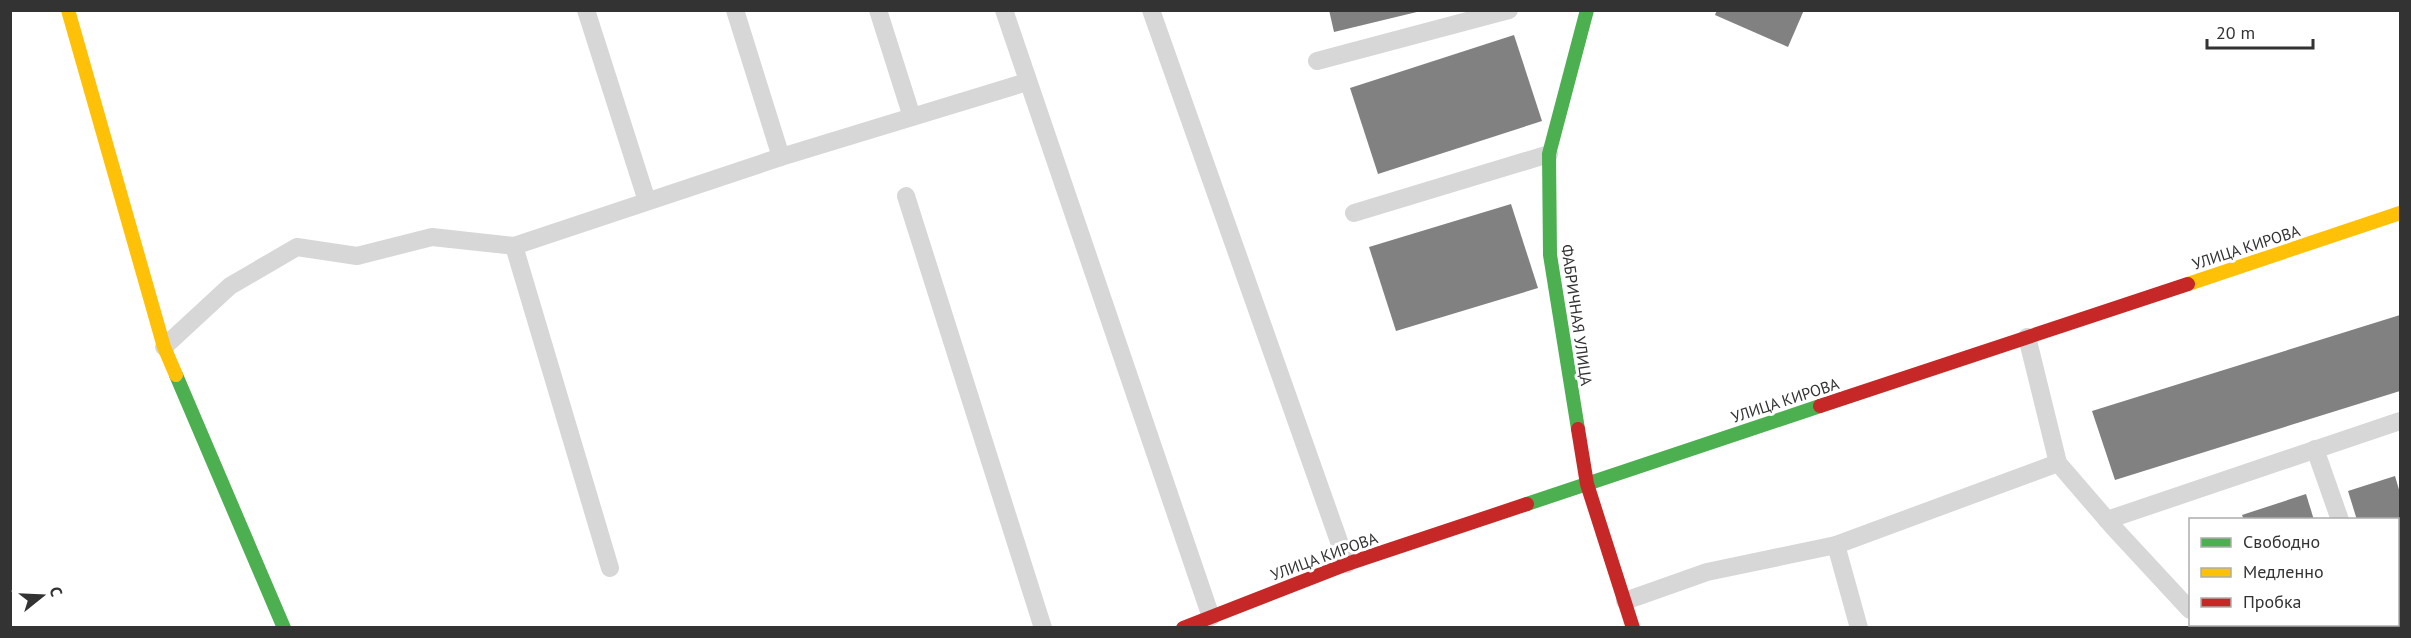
<svg xmlns="http://www.w3.org/2000/svg" width="2411" height="638" font-family="'PT Sans',sans-serif">
<rect width="100%" height="100%" fill="#fff"/>
<g fill="#818181">
<polygon points="1329,10 1421,10 1421,11 1334,32"/>
<polygon points="1717,10 1804,10 1788,47 1715,15"/>
<polygon points="1514,35 1542,121 1378,174 1350,88"/>
<polygon points="1511,204 1538,288 1396,331 1369,247"/>
<polygon points="2400,315 2400,391 2115,480 2092,411"/>
<polygon points="2395,476 2400,493 2400,540 2398,541 2398,520 2357,520 2348,491"/>
<polygon points="2306,494 2314,520 2244,520 2242,515"/>
<polygon points="2279,624 2349,624 2350,628 2280,628"/>
</g>
<g fill="none" stroke-linecap="round" stroke-linejoin="round">
<g stroke="#d7d7d7" stroke-width="18">
<polyline points="586,10 647,201"/>
<polyline points="735,10 781,157"/>
<polyline points="878,10 912,117"/>
<polyline points="1004,10 1211,617"/>
<polyline points="1151,10 1347,564"/>
<polyline points="1317,61 1509,10"/>
<polyline points="906,196 1043,628"/>
<polyline points="1354,213 1549,154"/>
<polyline points="514,246 610,568"/>
<polyline points="2027,337 2058,463 2114,528 2190,610"/>
<polyline points="164,347 230,286 297,247 357,256 432,237 514,246 781,157 1027,82"/>
<polyline points="2315,449 2340,520"/>
<polyline points="2107,520 2400,421"/>
<polyline points="1836,545 1859,628"/>
<polyline points="1625,601 1707,572 1836,545 2058,463"/>
<polyline points="2199,624 2201,628"/>
<polyline points="2377,624 2378,628"/>
</g>
<g stroke="#4caf50" stroke-width="14">
<polyline points="176,375 284,628"/>
<polyline points="1578,429 1550,255 1549,154 1587,10"/>
<polyline points="1527,504 1820,406"/>
</g>
<g stroke="#ffc107" stroke-width="14">
<polyline points="68,10 164,347 176,375"/>
<polyline points="2188,284 2400,213"/>
</g>
<g stroke="#c62828" stroke-width="14">
<polyline points="1820,406 2188,284"/>
<polyline points="1578,429 1587,484 1633,628"/>
<polyline points="1183,628 1347,564 1527,504"/>
</g>
</g>
<g text-anchor="middle" stroke-width="6" stroke-linejoin="round" paint-order="stroke">
<g font-size="16" fill="#333" stroke="#fff">
<text transform="translate(2246 247) rotate(-18)" y="6">УЛИЦА КИРОВА</text>
<text transform="translate(1577 315) rotate(82)" y="6">ФАБРИЧНАЯ УЛИЦА</text>
<text transform="translate(1785 400) rotate(-18)" y="6">УЛИЦА КИРОВА</text>
<text transform="translate(1324 556) rotate(-20)" y="6">УЛИЦА КИРОВА</text>
</g>
</g>
<rect width="2411" height="638" fill="none" stroke="#333333" stroke-width="24"/>
<rect x="2189" y="518" width="210" height="108" fill="#ffffff" stroke="#adadad" stroke-width="1.5"/>
<rect x="2201" y="538" width="30" height="9" fill="#4caf50" stroke="#adadad" stroke-width="1.5"/>
<text x="2243" y="548" font-size="18" fill="#333333">Свободно</text>
<rect x="2201" y="568" width="30" height="9" fill="#ffc107" stroke="#adadad" stroke-width="1.5"/>
<text x="2243" y="578" font-size="18" fill="#333333">Медленно</text>
<rect x="2201" y="598" width="30" height="9" fill="#c62828" stroke="#adadad" stroke-width="1.5"/>
<text x="2243" y="608" font-size="18" fill="#333333">Пробка</text>
<g transform="translate(42 596) rotate(72)" stroke="#ffffff" stroke-width="4.5" paint-order="stroke">
<path d="M0-4.5L10 22L0 15L-10 22Z" fill="#333333"/>
<text y="-9" font-size="16" font-weight="bold" text-anchor="middle" fill="#333333">С</text>
</g>
<path d="M2207 39v9h106v-9" fill="none" stroke="#333333" stroke-width="3"/>
<text x="2216" y="39" font-size="18" fill="#333333" stroke="#ffffff" stroke-width="4.5" paint-order="stroke">20 m</text>
</svg>
